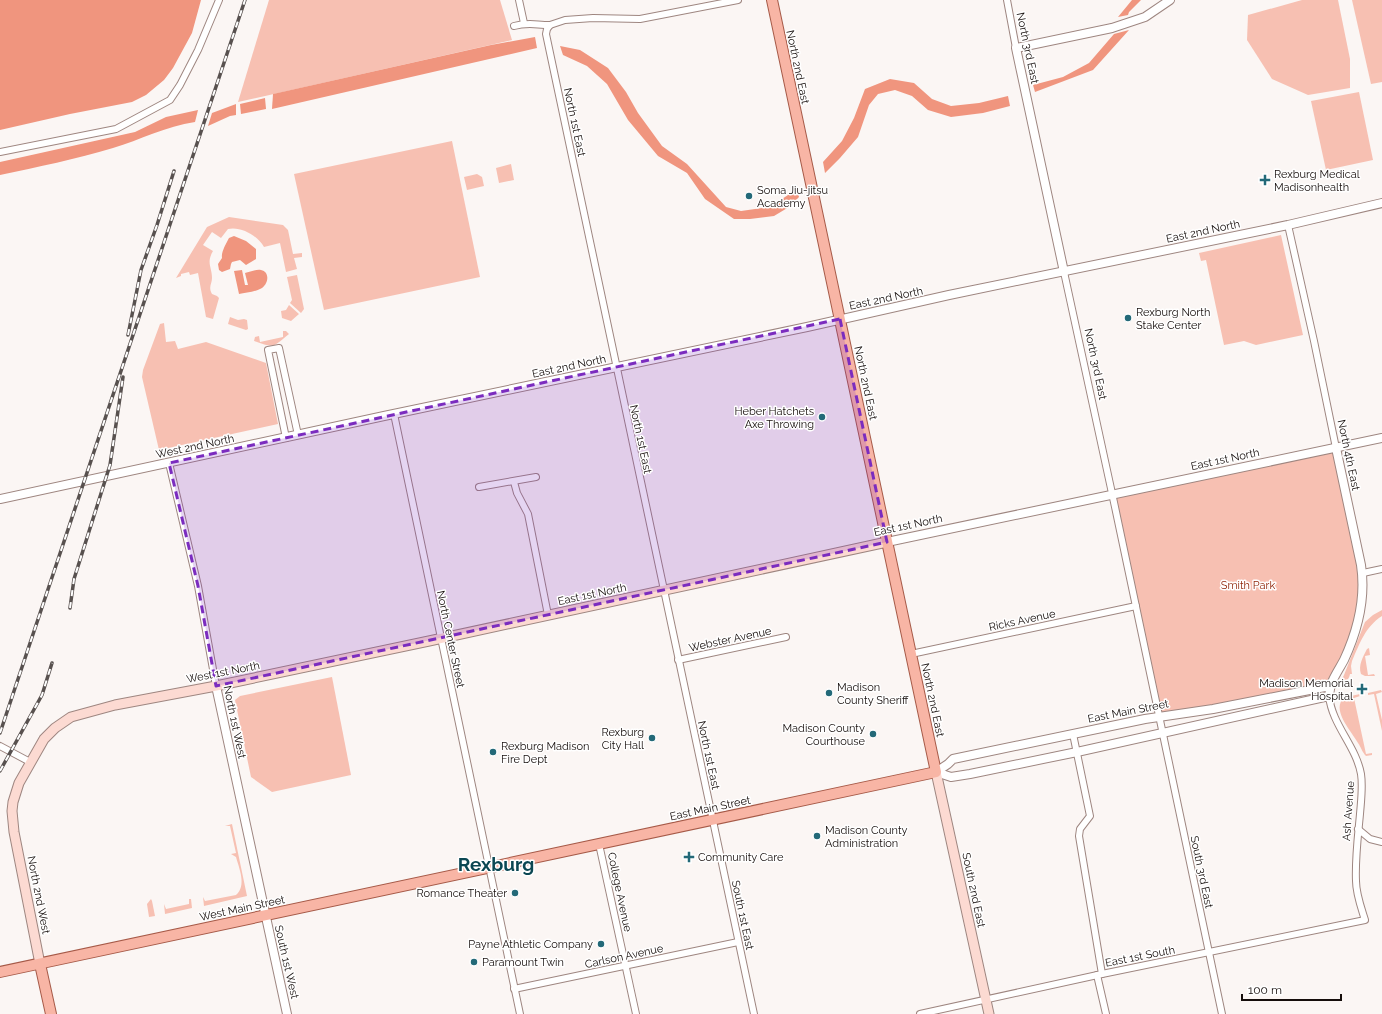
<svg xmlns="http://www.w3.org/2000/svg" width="1382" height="1014" font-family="Raleway,sans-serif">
<rect width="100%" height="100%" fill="#fbf6f4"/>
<g fill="#f7c0b2">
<polygon points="269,0 500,0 512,40 238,102"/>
<polygon points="1302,0 1338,0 1350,59 1350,88 1308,95 1272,79 1247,40 1248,15"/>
<polygon points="1352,0 1382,0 1382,82 1371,84"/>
<polygon points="1359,92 1373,160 1326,170 1311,101"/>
<polygon points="452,141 480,277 324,310 294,174"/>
<polygon points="511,164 514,180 499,183 496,168"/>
<polygon points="477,174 482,177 484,186 467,190 464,177"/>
<path d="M229 217 283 225 288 230 293 254 302 253V257L294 258 297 269 286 272 280 243 264 247C258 236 241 226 228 229L221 238 212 232 203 245 213 251C206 263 212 267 212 278 212 284 208 287 212 294L217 296 219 298 213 319 206 317 198 273 190 275 189 272 181 274V276L176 278 207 227Z"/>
<polygon points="1281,235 1303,335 1256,345 1244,341 1224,345 1206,260 1201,261 1199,253"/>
<polygon points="297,275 304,309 301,313 290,303 292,300 287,277"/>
<polygon points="289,305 299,314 291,321 282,318 281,311 286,310"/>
<polygon points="230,317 238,320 244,319 247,320 248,329 246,330 228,324"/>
<polygon points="164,323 166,342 175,341 178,349 206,342 266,363 278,424 159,450 142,377 143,370 160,324"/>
<path d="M283 331H286L289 334C272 348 275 348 254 341L255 337 259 336 260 342 283 337Z"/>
<polygon points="1336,448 1361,565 1356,631 1327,685 1160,717 1113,494"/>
<path d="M1382 610V616C1365 627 1360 643 1352 661L1351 666 1352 674H1350C1349 679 1347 681 1342 682L1341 681 1344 675 1365 622 1373 615Z"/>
<path d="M1369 648 1370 655 1365 656 1368 675 1374 674 1375 676H1365L1361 674C1358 665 1363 657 1367 649Z"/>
<polygon points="332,677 351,775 272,792 251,777 235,700 240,696"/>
<polygon points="1381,690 1382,692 1376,694 1382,720 1382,731 1374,694 1368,695 1368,693"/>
<path d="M1360 694V696L1354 698 1366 754 1372 753V755L1366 756C1362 752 1361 747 1358 743 1352 732 1333 712 1342 700V698Z"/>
<path d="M232 824 247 896 204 906 203 897 205 901 236 895C247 886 239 868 236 857L231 854 236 853 230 826H225Z"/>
<polygon points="151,899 152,901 155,916 149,917 147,904"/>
<polygon points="189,899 191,899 192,908 165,914 164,904 166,909 189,904"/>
</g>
<g fill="#f0957e">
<polygon points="0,0 201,0 192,33 173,68 164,80 146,95 132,102 70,114 0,130"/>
<polygon points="1132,0 1141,0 1129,12 1128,15 1118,17"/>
<polygon points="1129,30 1093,70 1035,92 1033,85 1063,77 1089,63 1114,34"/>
<polygon points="535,37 537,48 272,109 273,94 491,45"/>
<polygon points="560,46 580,50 608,68 626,92 638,113 662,146 687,164 726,207 741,211 770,207 797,189 799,197 789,207 774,216 750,219 734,219 705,199 687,173 658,156 628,120 607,84 587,66 563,55"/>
<polygon points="890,79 914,83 932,99 951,106 979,103 1008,96 1010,106 983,113 951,117 928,110 912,96 895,90 878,94 869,105 858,137 840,158 825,173 823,162 842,141 854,118 865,89"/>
<polygon points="265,98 266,109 241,114 240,104"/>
<polygon points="236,104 236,115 230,116 208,126 212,113"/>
<path d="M198 110 195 122C166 126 140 140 113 148 76 159 38 167 0 175V162L135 132 166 117Z"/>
<path d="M234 236 246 241 256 249V259L246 265 240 260 232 262 231 264 230 269 222 272 219 270 218 264 222 258C221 252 226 244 229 238Z"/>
<path d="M242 270 245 285H248L245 273C250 272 256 269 261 270 271 272 268 286 260 289 254 292 245 293 239 294L234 271Z"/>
</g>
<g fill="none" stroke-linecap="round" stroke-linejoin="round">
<g stroke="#9e8680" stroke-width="8">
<g id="minor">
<polyline points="519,0 524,23"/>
<polyline points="738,0 640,19 593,18 565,20 550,25 547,29 546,34 754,1014"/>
<polyline points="1007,0 1016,48"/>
<path d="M514 26C528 22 536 25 550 25"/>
<polyline points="0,152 116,129 170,100 180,85 198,50 219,0"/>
<polyline points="1288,225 1314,341 1336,448"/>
<polyline points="1064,272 1115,507 1222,1014"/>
<polyline points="394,414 520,1014"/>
<polyline points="286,438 268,350 279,348 298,435"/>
<polyline points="169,463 198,586 216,686"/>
<polyline points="514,482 517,493 528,514 548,615"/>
<polyline points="479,487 536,477"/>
<polyline points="1363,573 1382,569"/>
<polyline points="911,654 1136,606"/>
<polyline points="678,660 786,637"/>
<polyline points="1073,734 1090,816 1080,829 1079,836 1102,974"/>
<polyline points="0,746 30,762"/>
<polyline points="1358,829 1370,839 1382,842"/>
<polyline points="599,844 636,1014"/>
<polyline points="1097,975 1106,1014"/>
<polyline points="514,989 738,942"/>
<path d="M920 1014 1102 974 1365 920C1361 907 1356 894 1356 881 1355 859 1358 836 1360 814 1361 801 1363 787 1361 774 1356 746 1332 725 1329 696"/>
</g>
</g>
<g stroke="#9e8680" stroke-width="10">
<g id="tertiary">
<polyline points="1064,272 1016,48 1112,28 1145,17 1170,0"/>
<polyline points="0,499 384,416 807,327 949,295 1288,225 1382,203"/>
<polyline points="887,542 1382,438"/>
<polyline points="216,686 287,1014"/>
<path d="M936 772 951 777 970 774 1077 752 1329 696C1330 681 1337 673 1344 660 1358 630 1366 598 1361 565L1336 448"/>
<polyline points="936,772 948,764 953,759 1145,719 1213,709 1330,686"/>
</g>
</g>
<g stroke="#9e8680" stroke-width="11">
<g id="secondary">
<polyline points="936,772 989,1014"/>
<polyline points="40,964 14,832 12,811 13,802 19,783 44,739 55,728 71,717 115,705 216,686 429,641 887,542"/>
</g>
</g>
<g stroke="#a65a48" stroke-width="12">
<g id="primary">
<polyline points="40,964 51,1014"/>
<polyline points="0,972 936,772 772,0"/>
</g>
</g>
<use href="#minor" stroke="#fff" stroke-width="6"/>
<use href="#tertiary" stroke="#fff" stroke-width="8"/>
<use href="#secondary" stroke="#fcdad2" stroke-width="9"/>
<use href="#primary" stroke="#f8b5a5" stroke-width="10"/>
<g stroke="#58514f" stroke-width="3.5">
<g id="rail">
<polyline points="128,335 141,270 157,225 174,171"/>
<polyline points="70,608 74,579 110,465 123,377"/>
<polyline points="0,733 245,0"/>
<polyline points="0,771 42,695 52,663"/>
</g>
</g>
<use href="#rail" stroke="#fff" stroke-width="2" stroke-dasharray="6" stroke-linecap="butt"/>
</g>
<path fill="#7b2cbf" fill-opacity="0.2" stroke="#7b2cbf" stroke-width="3" stroke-dasharray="8 5" stroke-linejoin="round" d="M840 319 887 542 216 686 198 586 169 463Z"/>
<g fill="#236978" stroke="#fff" stroke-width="1.5">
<path d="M1263 174h4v4h4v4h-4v4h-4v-4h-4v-4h4z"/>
<circle cx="749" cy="196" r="4"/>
<circle cx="1128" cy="318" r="4"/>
<circle cx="822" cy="417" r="4"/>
<path d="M1360 683h4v4h4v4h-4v4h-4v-4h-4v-4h4z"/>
<circle cx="829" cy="693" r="4"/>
<circle cx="873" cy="734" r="4"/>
<circle cx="652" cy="738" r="4"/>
<circle cx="493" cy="752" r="4"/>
<circle cx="817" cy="836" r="4"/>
<path d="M687 851h4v4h4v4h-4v4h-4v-4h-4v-4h4z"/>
<circle cx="515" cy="893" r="4"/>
<circle cx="601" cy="944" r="4"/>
<circle cx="474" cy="962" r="4"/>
</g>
<g text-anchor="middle" stroke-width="3" stroke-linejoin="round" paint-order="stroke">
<g font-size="11" fill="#150d0b" stroke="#fff">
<text transform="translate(1028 48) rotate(78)" y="4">North 3rd East</text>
<text transform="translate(798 67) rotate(78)" y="4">North 2nd East</text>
<text transform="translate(575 122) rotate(78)" y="4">North 1st East</text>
<text transform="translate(1203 231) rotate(-12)" y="4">East 2nd North</text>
<text transform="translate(886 298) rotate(-12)" y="4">East 2nd North</text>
<text transform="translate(1096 364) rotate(78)" y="4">North 3rd East</text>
<text transform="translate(569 366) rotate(-12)" y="4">East 2nd North</text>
<text transform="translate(866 383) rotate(78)" y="4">North 2nd East</text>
<text transform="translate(641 439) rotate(78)" y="4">North 1st East</text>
<text transform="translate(195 446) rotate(-12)" y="4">West 2nd North</text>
<text transform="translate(1349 455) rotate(78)" y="4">North 4th East</text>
<text transform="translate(1225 459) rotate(-12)" y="4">East 1st North</text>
<text transform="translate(908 525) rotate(-12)" y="4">East 1st North</text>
<text transform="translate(592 594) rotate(-12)" y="4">East 1st North</text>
<text transform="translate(1022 620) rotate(-12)" y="4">Ricks Avenue</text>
<text transform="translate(451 639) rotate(78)" y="4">North Center Street</text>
<text transform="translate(730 639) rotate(-12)" y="4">Webster Avenue</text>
<text transform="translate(223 672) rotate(-11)" y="4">West 1st North</text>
<text transform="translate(933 700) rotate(78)" y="4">North 2nd East</text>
<text transform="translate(1128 711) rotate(-11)" y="4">East Main Street</text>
<text transform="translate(235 722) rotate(78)" y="4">North 1st West</text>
<text transform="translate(709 755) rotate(78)" y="4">North 1st East</text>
<text transform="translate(710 808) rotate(-12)" y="4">East Main Street</text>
<text transform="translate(1348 811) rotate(-86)" y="4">Ash Avenue</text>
<text transform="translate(1202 872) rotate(78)" y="4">South 3rd East</text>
<text transform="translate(974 890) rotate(78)" y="4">South 2nd East</text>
<text transform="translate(620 892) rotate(78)" y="4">College Avenue</text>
<text transform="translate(39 895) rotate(79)" y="4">North 2nd West</text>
<text transform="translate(242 908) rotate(-12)" y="4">West Main Street</text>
<text transform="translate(743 915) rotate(78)" y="4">South 1st East</text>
<text transform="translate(624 956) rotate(-12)" y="4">Carlson Avenue</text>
<text transform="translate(1140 956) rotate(-11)" y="4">East 1st South</text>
<text transform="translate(287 962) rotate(77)" y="4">South 1st West</text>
</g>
<g font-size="11" fill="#150d0b" stroke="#fff" text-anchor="start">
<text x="1274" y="178">Rexburg Medical<tspan x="1274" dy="13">Madisonhealth</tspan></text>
<text x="757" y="194">Soma Jiu-jitsu<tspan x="757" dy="13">Academy</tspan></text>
<text x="1136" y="316">Rexburg North<tspan x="1136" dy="13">Stake Center</tspan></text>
<text x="814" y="415" text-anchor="end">Heber Hatchets<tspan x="814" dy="13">Axe Throwing</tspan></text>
<text x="1353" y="687" text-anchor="end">Madison Memorial<tspan x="1353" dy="13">Hospital</tspan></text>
<text x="837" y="691">Madison<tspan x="837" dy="13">County Sheriff</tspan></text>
<text x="865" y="732" text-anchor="end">Madison County<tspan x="865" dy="13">Courthouse</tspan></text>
<text x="644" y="736" text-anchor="end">Rexburg<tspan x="644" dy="13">City Hall</tspan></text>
<text x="501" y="750">Rexburg Madison<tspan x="501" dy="13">Fire Dept</tspan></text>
<text x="825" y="834">Madison County<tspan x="825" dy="13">Administration</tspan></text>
<text x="698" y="861">Community Care</text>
<text x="507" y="897" text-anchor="end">Romance Theater</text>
<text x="593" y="948" text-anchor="end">Payne Athletic Company</text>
<text x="482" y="966">Paramount Twin</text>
</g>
<g font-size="11" fill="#90260a" stroke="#fff">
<text x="1248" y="589">Smith Park</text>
</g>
<g font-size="19" font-weight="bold" fill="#0b4753" stroke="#fff">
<text x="496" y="871">Rexburg</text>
</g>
</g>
<path d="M1242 994v6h99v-6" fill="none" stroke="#150d0b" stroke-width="2"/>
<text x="1248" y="994" font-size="12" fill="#150d0b" stroke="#ffffff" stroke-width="3" paint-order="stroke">100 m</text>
</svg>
